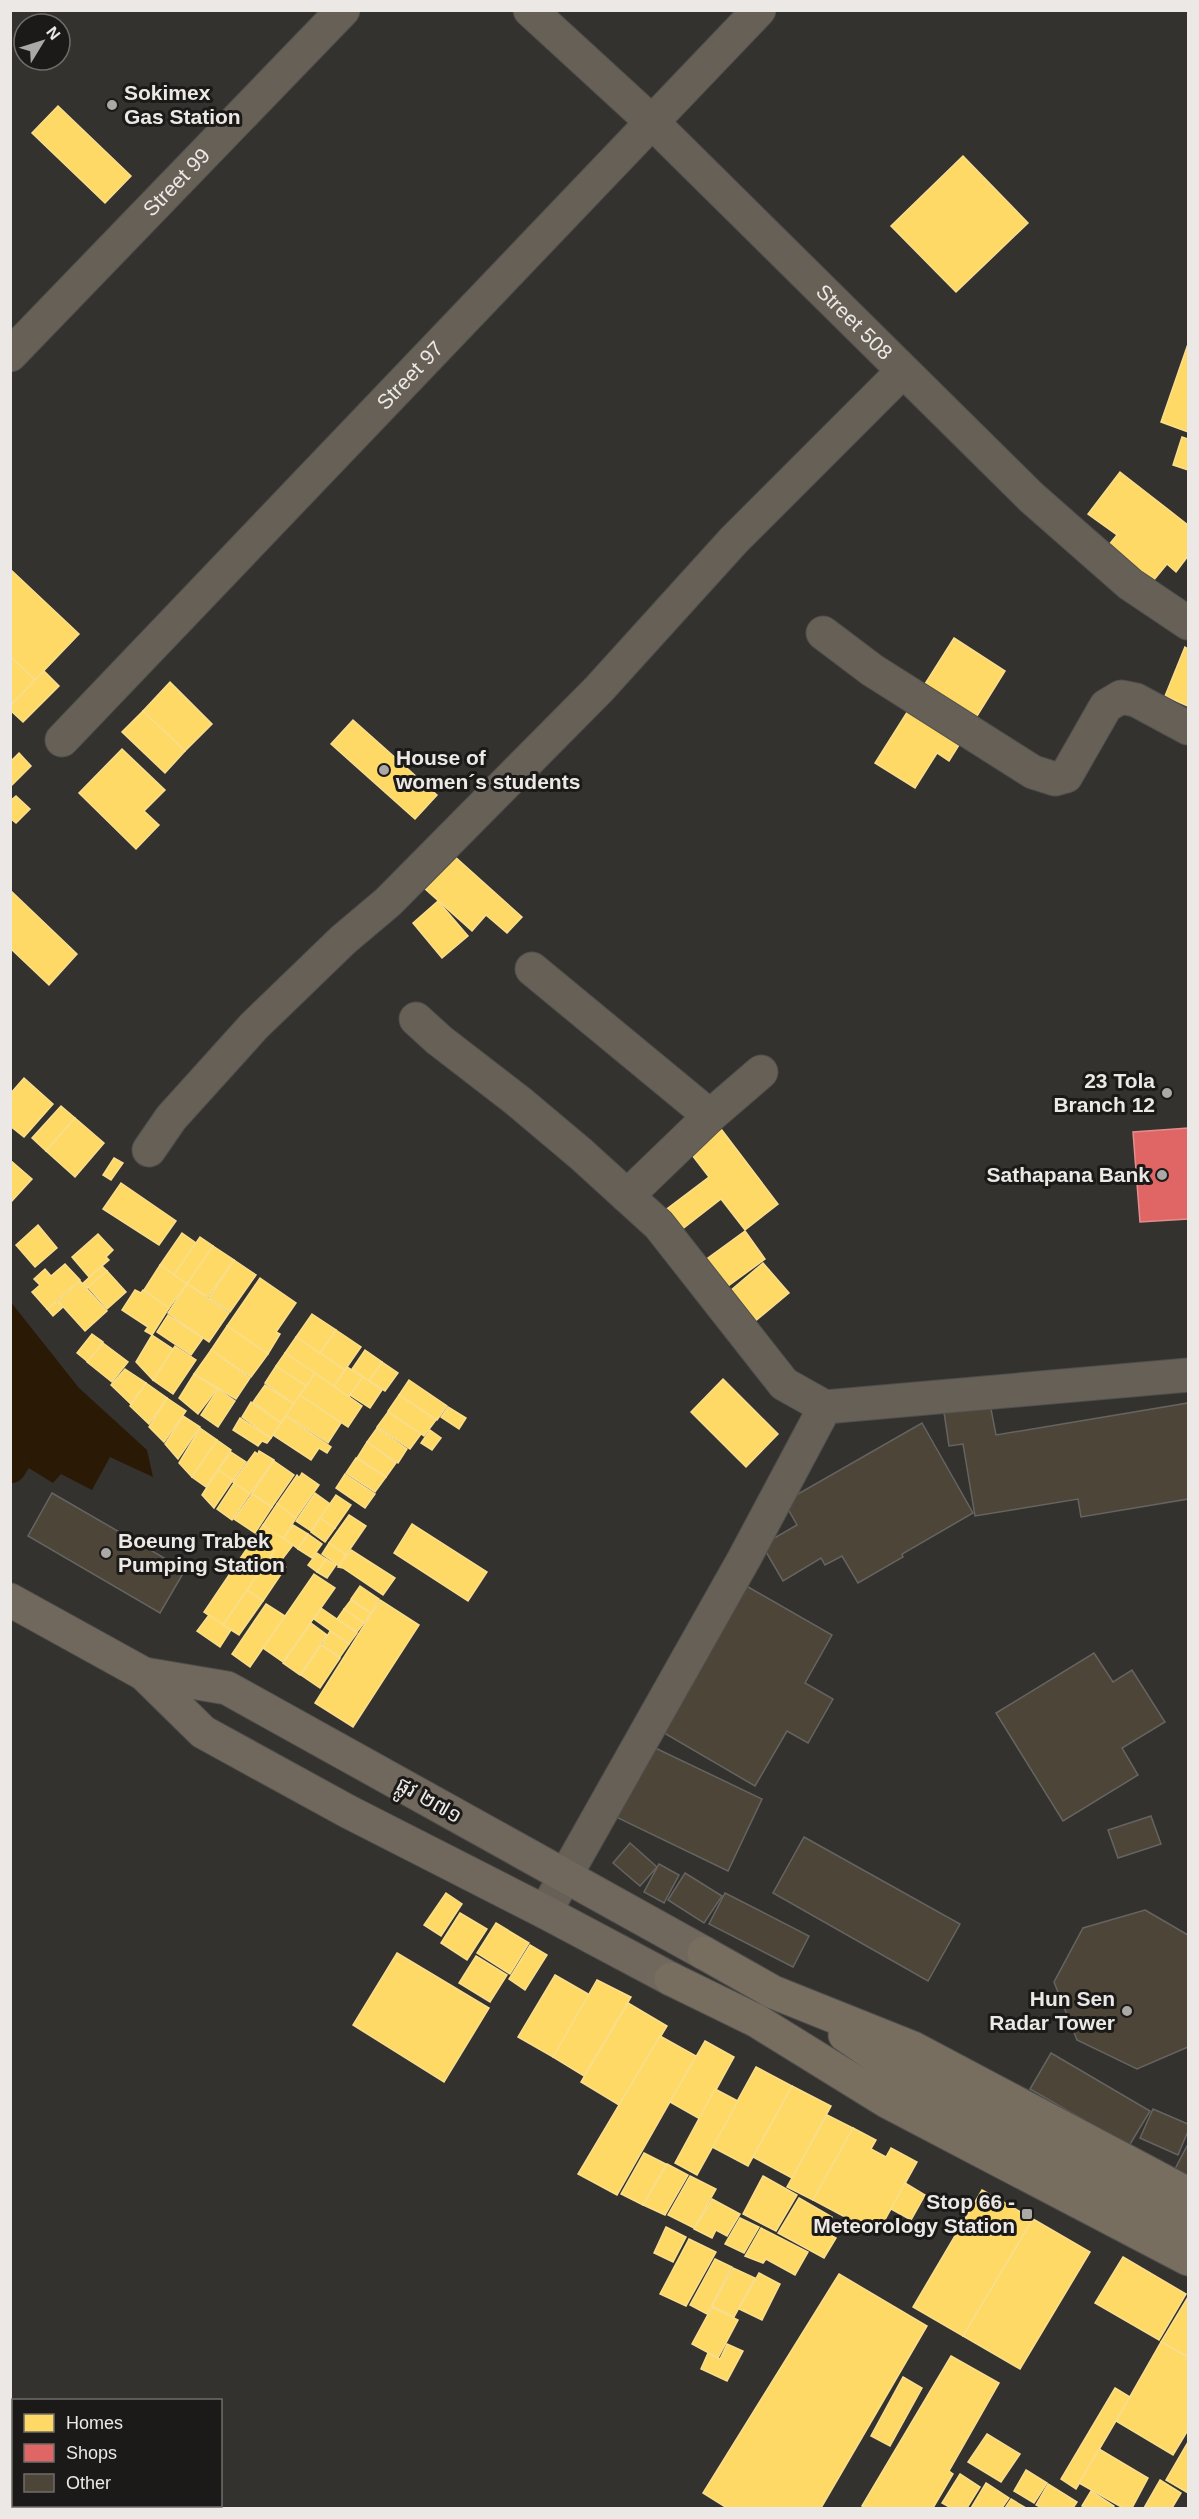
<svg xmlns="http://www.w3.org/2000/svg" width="1199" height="2519" font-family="Helvetica,'Noto Sans Khmer',sans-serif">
<rect width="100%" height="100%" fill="#34322f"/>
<polygon fill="#291905" points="10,1301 79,1388 147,1450 153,1477 110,1457 92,1490 61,1474 53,1483 11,1457"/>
<g fill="#ffd966" stroke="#f9de8c" stroke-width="1.5">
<polygon points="58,106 131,176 105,203 32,133"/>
<polygon points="963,156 1028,223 956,292 891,226"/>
<polygon points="1188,344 1188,432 1161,422"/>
<polygon points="1182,437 1188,439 1188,470 1173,465"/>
<polygon points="1120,472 1188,525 1188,556 1176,572 1167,564 1153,581 1108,546 1117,535 1088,514"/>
<polygon points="10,569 79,634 35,680 10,656"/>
<polygon points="954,638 1005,671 949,761 937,753 915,788 875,763"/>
<polygon points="1185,647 1188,649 1188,706 1165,696"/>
<polygon points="10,656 35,680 10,706"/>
<polygon points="44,671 59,686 23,722 10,710 10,706"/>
<polygon points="170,682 212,724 185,751 143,711"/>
<polygon points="143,711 185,751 165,773 122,732"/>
<polygon points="353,720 437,795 415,819 331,744"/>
<polygon points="122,749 165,790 144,811 159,825 136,849 79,793"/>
<polygon points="19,753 31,766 10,787 10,762"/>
<polygon points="16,796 30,809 16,823 10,818 10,801"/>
<polygon points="453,855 522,917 507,933 486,915 472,931 424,888"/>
<polygon points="10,890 77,954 49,985 10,948"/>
<polygon points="438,901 468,936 442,958 413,923"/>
<polygon points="24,1078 53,1104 24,1137 10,1126 10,1094"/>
<polygon points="61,1106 75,1118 46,1151 32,1138"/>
<polygon points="75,1118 104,1143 75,1177 46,1151"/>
<polygon points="715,1121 778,1204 745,1230 721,1199 667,1241 651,1221 709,1177 692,1155"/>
<polygon points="114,1158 123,1163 111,1180 103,1175"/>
<polygon points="10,1160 32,1179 10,1203"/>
<polygon points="121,1183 176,1221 159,1245 103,1209"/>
<polygon points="38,1225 57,1248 35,1267 16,1245"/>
<polygon points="745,1231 765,1259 724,1289 704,1261"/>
<polygon points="182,1233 196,1243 174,1275 160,1265"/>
<polygon points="98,1234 113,1250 106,1257 109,1260 89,1277 72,1257"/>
<polygon points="200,1237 213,1246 187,1284 174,1275"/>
<polygon points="213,1246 234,1260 208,1297 187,1284"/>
<polygon points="234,1260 256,1275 230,1312 209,1298"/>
<polygon points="763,1263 789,1293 742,1332 717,1302"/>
<polygon points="65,1264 80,1280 47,1309 32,1292 40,1285 34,1279 45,1269 51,1276"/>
<polygon points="160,1265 187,1284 169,1308 144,1290"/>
<polygon points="102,1266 107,1271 87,1288 83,1283"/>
<polygon points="107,1271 126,1292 107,1309 88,1287"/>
<polygon points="260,1278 296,1303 276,1332 280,1334 268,1354 227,1326"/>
<polygon points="80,1281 107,1311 85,1331 58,1301"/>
<polygon points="187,1284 229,1313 209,1342 168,1313"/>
<polygon points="135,1290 141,1293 143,1290 169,1308 152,1335 145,1331 148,1327 122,1310"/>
<polygon points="58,1301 63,1307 53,1316 47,1309"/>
<polygon points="312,1314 336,1330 320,1353 296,1337"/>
<polygon points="168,1315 203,1338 191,1355 157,1332"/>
<polygon points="227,1326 268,1354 251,1377 211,1350"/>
<polygon points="336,1330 361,1347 345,1370 320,1353"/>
<polygon points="92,1334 103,1342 88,1362 77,1353"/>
<polygon points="152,1335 173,1349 153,1380 136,1362"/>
<polygon points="296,1337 345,1370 334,1386 285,1353"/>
<polygon points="103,1343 128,1362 112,1382 87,1362"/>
<polygon points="175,1346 196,1360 173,1394 153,1380"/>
<polygon points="211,1350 250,1378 236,1399 194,1374"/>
<polygon points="365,1350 382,1362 369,1381 352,1369"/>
<polygon points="285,1353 315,1373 306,1386 276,1366"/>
<polygon points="382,1362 398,1373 385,1391 369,1381"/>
<polygon points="276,1366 306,1386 294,1404 265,1383"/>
<polygon points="347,1367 363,1377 349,1397 334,1386"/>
<polygon points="125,1369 146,1383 131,1404 111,1385"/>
<polygon points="315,1373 362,1406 348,1427 300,1395"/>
<polygon points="194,1374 217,1389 198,1414 179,1398"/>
<polygon points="363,1377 382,1390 370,1408 350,1395"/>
<polygon points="723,1379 778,1434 746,1467 691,1412"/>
<polygon points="409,1380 447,1406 437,1420 399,1395"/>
<polygon points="146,1383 167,1398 149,1424 130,1406"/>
<polygon points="265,1385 294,1404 281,1423 253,1402"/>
<polygon points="218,1389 235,1401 218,1427 201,1415"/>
<polygon points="300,1395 341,1423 328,1443 286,1415"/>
<polygon points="399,1395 436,1420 424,1436 388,1411"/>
<polygon points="167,1398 186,1411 164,1442 149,1427"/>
<polygon points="251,1402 281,1423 271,1438 242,1417"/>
<polygon points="448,1407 466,1418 459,1429 441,1417"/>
<polygon points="388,1412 421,1434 410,1449 377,1427"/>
<polygon points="183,1416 200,1427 178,1459 165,1444"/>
<polygon points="286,1416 331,1447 327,1453 319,1448 311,1460 273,1435"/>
<polygon points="240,1418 271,1438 267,1443 262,1441 258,1446 233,1430"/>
<polygon points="200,1428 217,1440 192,1477 179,1463"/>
<polygon points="377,1428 407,1449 398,1463 367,1442"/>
<polygon points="430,1430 441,1438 432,1450 421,1443"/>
<polygon points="217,1440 231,1450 206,1487 192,1477"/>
<polygon points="367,1442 396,1463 386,1477 357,1458"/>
<polygon points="259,1451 274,1460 250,1494 233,1482 255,1452 258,1454"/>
<polygon points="231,1452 246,1462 233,1480 218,1470"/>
<polygon points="356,1458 386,1477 375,1492 346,1473"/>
<polygon points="274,1461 294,1475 272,1507 252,1493"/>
<polygon points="218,1470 233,1480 214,1508 202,1495"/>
<polygon points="302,1473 319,1485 296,1518 277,1504 297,1475 299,1478"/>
<polygon points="345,1474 375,1494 365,1508 336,1488"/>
<polygon points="234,1483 250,1494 232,1520 217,1509"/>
<polygon points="315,1493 330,1504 311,1531 296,1521"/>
<polygon points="252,1494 272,1507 255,1533 234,1519"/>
<polygon points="336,1495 351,1505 335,1528 320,1518"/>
<polygon points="277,1504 296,1518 283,1539 263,1525"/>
<polygon points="349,1515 366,1526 346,1555 329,1543"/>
<polygon points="320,1518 335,1528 325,1542 311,1532"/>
<polygon points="412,1524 487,1572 468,1601 394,1553"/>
<polygon points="263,1525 293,1545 280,1562 271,1556 274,1551 254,1538"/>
<polygon points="293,1525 308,1534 298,1549 284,1538"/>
<polygon points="308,1534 322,1544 312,1558 298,1549"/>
<polygon points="254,1538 274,1551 223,1625 204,1612"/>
<polygon points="329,1543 346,1555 339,1566 322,1554"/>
<polygon points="351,1550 395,1578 383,1595 343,1568 338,1567"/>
<polygon points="317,1553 326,1559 317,1572 308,1565"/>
<polygon points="271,1556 286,1567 263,1601 247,1590"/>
<polygon points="326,1559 336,1565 327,1578 317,1572"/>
<polygon points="314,1574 335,1588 283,1662 263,1648"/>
<polygon points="360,1586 379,1599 371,1613 351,1599"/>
<polygon points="247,1590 263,1601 239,1635 223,1625"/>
<polygon points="351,1600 371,1613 364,1623 344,1609"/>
<polygon points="380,1600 419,1625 353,1727 315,1703"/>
<polygon points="266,1604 285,1616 250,1667 232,1654"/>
<polygon points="321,1608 357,1633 349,1644 314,1619"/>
<polygon points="344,1609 364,1623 357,1632 337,1619"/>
<polygon points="209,1615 231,1630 220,1647 197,1631"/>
<polygon points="311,1623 327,1635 300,1675 283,1663"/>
<polygon points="330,1631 349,1644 340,1657 322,1645"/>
<polygon points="321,1645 340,1658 320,1688 301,1675"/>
<polygon points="446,1893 462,1904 441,1936 424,1925"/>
<polygon points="460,1913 487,1929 467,1960 441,1943"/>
<polygon points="496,1923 529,1943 510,1974 477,1953"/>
<polygon points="530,1945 547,1955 525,1990 509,1979"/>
<polygon points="397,1953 489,2008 444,2082 353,2025"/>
<polygon points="476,1956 507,1975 490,2002 459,1983"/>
<polygon points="555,1975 590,1995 553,2057 518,2037"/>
<polygon points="597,1980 631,1997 584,2076 553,2057"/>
<polygon points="628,2003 667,2026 619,2105 581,2082"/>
<polygon points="660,2036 696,2056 617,2195 578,2174"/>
<polygon points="705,2041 734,2057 700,2119 670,2102"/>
<polygon points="756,2067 792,2086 748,2166 712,2147"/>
<polygon points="792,2086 831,2106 792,2178 753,2157"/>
<polygon points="715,2089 738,2101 697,2175 675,2163"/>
<polygon points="827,2115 853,2128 813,2200 787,2187"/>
<polygon points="853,2128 876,2140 871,2149 886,2157 891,2148 917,2162 877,2234 813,2200"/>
<polygon points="644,2153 666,2164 643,2205 621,2194"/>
<polygon points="667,2164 688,2175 665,2215 643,2205"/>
<polygon points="690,2176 716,2189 694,2228 668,2215"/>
<polygon points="763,2176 797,2195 776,2231 743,2214"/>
<polygon points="905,2183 925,2195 911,2220 891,2209"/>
<polygon points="982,2190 1033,2219 963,2336 913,2307"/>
<polygon points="799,2198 832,2217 823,2231 836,2238 824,2258 778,2233"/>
<polygon points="712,2199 740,2214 727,2236 716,2230 712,2238 694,2229"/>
<polygon points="740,2218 759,2227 744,2253 725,2244"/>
<polygon points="1033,2219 1090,2252 1020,2369 963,2336"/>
<polygon points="666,2227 686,2237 673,2262 654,2253"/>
<polygon points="761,2228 808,2252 795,2275 766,2259 763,2263 745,2256"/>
<polygon points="689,2239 716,2252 686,2306 660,2294"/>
<polygon points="1123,2257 1186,2294 1159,2340 1095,2303"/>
<polygon points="715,2259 732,2267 707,2314 690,2305"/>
<polygon points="733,2268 755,2278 734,2317 712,2306"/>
<polygon points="759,2273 780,2284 762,2320 739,2309"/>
<polygon points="839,2274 927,2326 821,2508 727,2508 703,2493"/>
<polygon points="1188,2297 1188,2357 1161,2342"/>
<polygon points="712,2307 738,2320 718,2358 692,2344"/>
<polygon points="1161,2342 1188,2357 1188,2430 1173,2455 1116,2421"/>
<polygon points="727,2344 743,2351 727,2381 701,2369 708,2353 720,2359"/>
<polygon points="951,2356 999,2383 949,2471 953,2474 933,2508 866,2508 862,2506"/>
<polygon points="903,2377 922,2388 890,2446 871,2436"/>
<polygon points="1115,2388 1130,2397 1076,2489 1061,2479"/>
<polygon points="987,2434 1020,2454 1001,2482 968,2462"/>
<polygon points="1188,2442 1188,2493 1166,2480"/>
<polygon points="1099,2449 1148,2478 1132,2508 1123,2508 1079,2483"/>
<polygon points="1026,2470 1047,2483 1034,2503 1014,2491"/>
<polygon points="960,2474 980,2487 967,2508 951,2508 942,2503"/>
<polygon points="1160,2480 1181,2493 1172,2508 1144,2508"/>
<polygon points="986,2483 1009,2498 1002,2508 971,2508"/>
<polygon points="1048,2484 1077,2502 1073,2508 1042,2508 1036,2505"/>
<polygon points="1091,2491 1114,2506 1112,2508 1087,2508 1082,2506"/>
<polygon points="1011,2499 1026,2508 1005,2508"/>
</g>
<polygon fill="#e06666" stroke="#e38d8c" stroke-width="1.5" points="1188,1128 1188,1219 1140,1222 1133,1132"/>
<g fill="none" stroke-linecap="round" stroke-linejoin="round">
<polyline stroke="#291905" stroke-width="33" points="10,1467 15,1459"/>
</g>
<g fill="#4d4538" stroke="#656461" stroke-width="1.5">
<polygon points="1188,1403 1188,1499 1081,1517 1078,1499 975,1516 963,1444 949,1446 944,1412 990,1404 996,1435"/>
<polygon points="922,1423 973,1513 902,1554 903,1557 858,1583 842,1556 825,1565 821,1558 783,1581 762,1545 797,1525 784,1502"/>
<polygon points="52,1493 185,1570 160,1613 28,1536"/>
<polygon points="743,1584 832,1635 805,1683 833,1699 808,1743 787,1731 755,1786 659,1730"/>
<polygon points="1094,1653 1113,1682 1132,1670 1165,1722 1122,1748 1138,1775 1063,1821 996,1713"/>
<polygon points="649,1745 762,1799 728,1871 616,1817"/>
<polygon points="1151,1816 1161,1844 1118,1858 1108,1830"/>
<polygon points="804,1837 960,1924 928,1981 773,1893"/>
<polygon points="630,1843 657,1867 640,1886 613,1863"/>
<polygon points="659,1864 679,1875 664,1903 644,1892"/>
<polygon points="685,1873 722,1896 704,1923 668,1900"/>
<polygon points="725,1893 809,1936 793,1967 709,1924"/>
<polygon points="1145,1910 1188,1935 1188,2047 1137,2069 1077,2040 1054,1982 1083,1928"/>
<polygon points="1051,2053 1150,2111 1129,2146 1030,2089"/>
<polygon points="1153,2109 1188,2124 1188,2131 1178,2155 1140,2138"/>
<polygon points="1188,2144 1188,2176 1175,2169"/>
</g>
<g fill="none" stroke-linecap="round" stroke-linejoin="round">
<g stroke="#504f4d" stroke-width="35">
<g id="minor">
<path id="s1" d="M530 10 653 123 1031 497 1130 584 1188 623"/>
<path id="s2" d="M10 355 343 10"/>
<polyline points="823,633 872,670 1033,772 1055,779 1066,776 1106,706 1121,697 1136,700 1188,728"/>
<path id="s3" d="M62 740 759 10"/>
<polyline points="532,969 710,1116"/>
<polyline points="416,1019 439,1040 518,1101 581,1154 659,1225 784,1384 825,1407"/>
<polyline points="149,1150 171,1118 254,1026 343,940 388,902 599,689 734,540 903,371"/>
<polyline points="627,1196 710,1116 761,1072"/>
<polyline points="545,1912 744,1559 825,1407 1188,1375"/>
</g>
</g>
<g stroke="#504f4d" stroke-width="35">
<g id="major">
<polyline points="10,1600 144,1674 203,1732 347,1811 545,1912 671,1979"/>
<polyline points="144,1674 227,1688 704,1953"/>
</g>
</g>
<g stroke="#504f4d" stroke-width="35">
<g id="highway">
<polyline points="704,1953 773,1992 913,2048 1188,2194"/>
<polyline points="671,1979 757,2021 888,2102 1188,2259"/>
<polyline points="845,2035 903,2075 1188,2226"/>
</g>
</g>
<use href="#minor" stroke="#676057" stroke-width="33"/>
<use href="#major" stroke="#70685c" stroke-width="33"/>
<use href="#highway" stroke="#776e60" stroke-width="33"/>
</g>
<g fill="#aba8a5" stroke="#1c1a18" stroke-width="2">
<circle cx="112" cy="105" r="6"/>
<circle cx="384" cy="770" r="6"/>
<circle cx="1167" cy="1093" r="6"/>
<circle cx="1162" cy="1175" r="6"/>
<circle cx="106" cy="1553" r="6"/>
<circle cx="1127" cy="2011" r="6"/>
<rect x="1021" y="2208" width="12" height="12" rx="3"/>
</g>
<g text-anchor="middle" stroke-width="6" stroke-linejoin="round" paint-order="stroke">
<g font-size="21" font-weight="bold" fill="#ebe8e5" stroke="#1c1a18" text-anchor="end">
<text x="124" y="100" text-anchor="start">Sokimex<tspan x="124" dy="24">Gas Station</tspan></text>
<text x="396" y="765" text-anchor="start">House of<tspan x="396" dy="24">women´s students</tspan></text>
<text x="1155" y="1088">23 Tola<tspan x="1155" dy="24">Branch 12</tspan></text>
<text x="1150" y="1182">Sathapana Bank</text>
<text x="118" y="1548" text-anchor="start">Boeung Trabek<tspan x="118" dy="24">Pumping Station</tspan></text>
<text x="1115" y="2006">Hun Sen<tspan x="1115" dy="24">Radar Tower</tspan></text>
<text x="1015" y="2209">Stop 66 -<tspan x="1015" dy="24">Meteorology Station</tspan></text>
</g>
<g font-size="21" fill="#ebe8e5" stroke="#1c1a18">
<text dy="7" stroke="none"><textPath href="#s2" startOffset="240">Street 99</textPath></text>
<text dy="7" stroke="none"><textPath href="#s1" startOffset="450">Street 508</textPath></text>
<text dy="7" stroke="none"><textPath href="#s3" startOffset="504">Street 97</textPath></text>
<text transform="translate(429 1800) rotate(30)" y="7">ផ្លូវ ២៧១</text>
</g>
</g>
<rect width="1199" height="2519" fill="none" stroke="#ebe8e5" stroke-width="24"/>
<rect x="12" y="2399" width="210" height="108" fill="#1c1a18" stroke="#6f6c6a" stroke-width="1.5"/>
<rect x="24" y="2414" width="30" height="18" fill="#ffd966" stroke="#6f6c6a" stroke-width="1.5"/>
<text x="66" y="2429" font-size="18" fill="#ebe8e5">Homes</text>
<rect x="24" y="2444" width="30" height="18" fill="#e06666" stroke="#6f6c6a" stroke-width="1.5"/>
<text x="66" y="2459" font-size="18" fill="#ebe8e5">Shops</text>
<rect x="24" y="2474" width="30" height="18" fill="#4d4538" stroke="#6f6c6a" stroke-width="1.5"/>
<text x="66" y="2489" font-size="18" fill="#ebe8e5">Other</text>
<g transform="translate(42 42) rotate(52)"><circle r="28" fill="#1c1a18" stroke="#6f6c6a" stroke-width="1.5"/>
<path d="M0-4.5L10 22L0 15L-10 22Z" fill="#aba8a5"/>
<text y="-9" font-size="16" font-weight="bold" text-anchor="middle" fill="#ebe8e5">N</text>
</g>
</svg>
